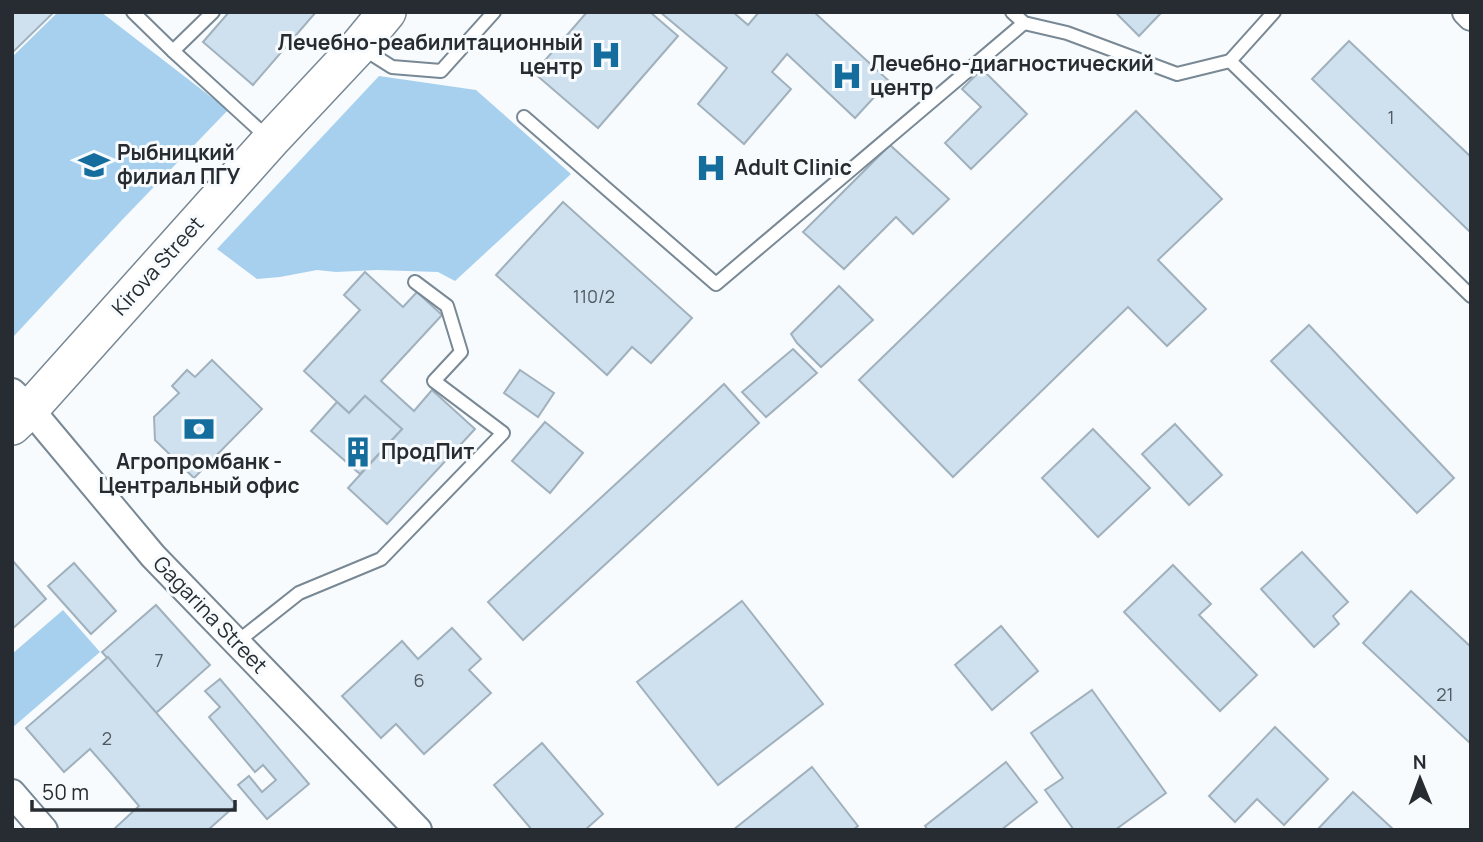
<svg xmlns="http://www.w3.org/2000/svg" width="1483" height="842" font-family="Manrope,sans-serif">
<rect width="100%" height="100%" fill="#f7fbfd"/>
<g fill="#a7d0ee">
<polygon points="58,12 101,12 228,110 122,220 14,336 12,334 12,57"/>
<polygon points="379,76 476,90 571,174 455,281 438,272 377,270 336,272 317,270 280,277 257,279 217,249"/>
<polygon points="63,610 100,652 12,728 12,654"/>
</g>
<g fill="#cfe1ee" stroke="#a0b1bd" stroke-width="2">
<polygon points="12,12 53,13 12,53"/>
<polygon points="229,12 316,12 253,85 203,42"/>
<polygon points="587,12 650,12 678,36 598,128 534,73"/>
<polygon points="660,12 733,12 748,25 759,12 814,12 889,81 855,118 787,54 772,72 791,89 744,144 698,104 727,68"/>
<polygon points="1115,12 1162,12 1139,36"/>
<polygon points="1349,41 1471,157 1471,233 1312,79"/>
<polygon points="982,69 1027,114 971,169 945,143 981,107 962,89"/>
<polygon points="1136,111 1222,199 1158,260 1206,309 1167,346 1128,307 953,477 859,380"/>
<polygon points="890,145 949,199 913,234 896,217 844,269 803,232"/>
<polygon points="563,202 692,318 651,363 632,347 607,375 496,275"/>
<polygon points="365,272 403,307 417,292 442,315 381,381 414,411 432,390 475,429 387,524 348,488 402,429 365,396 349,413 304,371 360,310 344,295"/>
<polygon points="839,286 873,320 821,367 797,343 791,334"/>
<polygon points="1309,325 1454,478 1417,513 1271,361"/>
<polygon points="793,349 817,373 766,417 742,392"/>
<polygon points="212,360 262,409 194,478 155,440 154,417 179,393 172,386 187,370 195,377"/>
<polygon points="520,370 554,393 538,417 504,393"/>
<polygon points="724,384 759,423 523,640 488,602"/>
<polygon points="365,396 402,429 360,474 311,431 337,402 349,413"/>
<polygon points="545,422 583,453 550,493 512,461"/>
<polygon points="1175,424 1222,475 1189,505 1142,454"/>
<polygon points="1093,429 1150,488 1098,537 1042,478"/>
<polygon points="1302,552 1348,602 1333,616 1339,624 1314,647 1261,589"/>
<polygon points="12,560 46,599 12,629"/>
<polygon points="74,563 116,611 91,634 48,586"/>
<polygon points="1173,565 1211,604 1199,615 1257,675 1220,711 1124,612"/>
<polygon points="1411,591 1471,647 1471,744 1363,643"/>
<polygon points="742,601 823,704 718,785 637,682"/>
<polygon points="156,605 210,665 156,713 102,652"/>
<polygon points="1001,626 1038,671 992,710 955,665"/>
<polygon points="452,628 481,659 469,670 491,693 424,754 396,724 381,738 342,696 402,641 418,659"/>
<polygon points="108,657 236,805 208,830 113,830 139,806 111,773 90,749 64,772 26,728"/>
<polygon points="220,679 309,784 267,819 238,785 249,776 262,792 276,780 263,765 255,772 209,717 220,707 205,691"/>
<polygon points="1092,690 1166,793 1115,830 1074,830 1045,790 1063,778 1031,733"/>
<polygon points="1275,727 1328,779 1284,825 1257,799 1235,822 1209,796"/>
<polygon points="542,743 603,814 585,830 532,830 494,785"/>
<polygon points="1006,762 1037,802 1001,830 928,830 925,826"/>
<polygon points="812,767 858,826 853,830 733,830"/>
<polygon points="1353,792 1394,830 1317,830"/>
</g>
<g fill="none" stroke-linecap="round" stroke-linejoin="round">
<g stroke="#788894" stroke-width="16">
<g id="service">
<polyline points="133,12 173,51 268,138"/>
<polyline points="1012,12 1024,23 1067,33 1177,74 1230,61"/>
<polyline points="1274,12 1230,61 1471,296"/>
<polyline points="362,48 392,67 441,71 494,12"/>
<polyline points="173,51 213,12"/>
<polyline points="524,117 716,284 1024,23"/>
<polyline points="237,642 299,593 381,559 503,433 434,381 461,352 447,306 415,282"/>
</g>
</g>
<g stroke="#788894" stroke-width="30">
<g id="minor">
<polyline points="1466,12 1471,17"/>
<polyline points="12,392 30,409 153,556 418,830"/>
<polyline points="12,793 44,830"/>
</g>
</g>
<g stroke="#788894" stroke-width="40">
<polyline id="secondary" points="12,426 30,409 271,140 359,46 387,12"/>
</g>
<use href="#service" stroke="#fff" stroke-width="12"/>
<use href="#minor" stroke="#fff" stroke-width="26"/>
<use href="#secondary" stroke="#fff" stroke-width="37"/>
</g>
<defs>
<g id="hospital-bare" transform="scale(2.415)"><path d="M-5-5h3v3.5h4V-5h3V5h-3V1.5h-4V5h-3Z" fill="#156d9d" stroke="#f7fbfd" stroke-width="2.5" paint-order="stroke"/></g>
<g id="university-bare" transform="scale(2.415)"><path d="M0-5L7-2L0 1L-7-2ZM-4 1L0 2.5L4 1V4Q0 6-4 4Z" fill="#156d9d" stroke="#f7fbfd" stroke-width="2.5" paint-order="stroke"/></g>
<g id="bank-bare" transform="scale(2.415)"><path d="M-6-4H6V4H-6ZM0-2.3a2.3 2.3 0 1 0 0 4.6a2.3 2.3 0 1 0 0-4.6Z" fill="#156d9d" stroke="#f7fbfd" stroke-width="2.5" paint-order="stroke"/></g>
<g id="building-bare" transform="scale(2.415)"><path d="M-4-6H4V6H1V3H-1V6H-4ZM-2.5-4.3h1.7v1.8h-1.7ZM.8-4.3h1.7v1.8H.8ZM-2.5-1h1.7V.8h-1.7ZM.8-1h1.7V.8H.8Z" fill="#156d9d" stroke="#f7fbfd" stroke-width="2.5" paint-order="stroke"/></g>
</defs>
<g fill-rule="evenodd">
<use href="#hospital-bare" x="606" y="55"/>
<use href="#hospital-bare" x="847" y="76"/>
<use href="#university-bare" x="94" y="165"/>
<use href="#hospital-bare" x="711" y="168"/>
<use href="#bank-bare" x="199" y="429"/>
<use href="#building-bare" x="358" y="452"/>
</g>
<g text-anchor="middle" stroke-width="6" stroke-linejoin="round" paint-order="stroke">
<g font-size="18" fill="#505960">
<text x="1391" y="124">1</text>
<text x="594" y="303">110/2</text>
<text x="159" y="667">7</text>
<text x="419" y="687">6</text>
<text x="1445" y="701">21</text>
<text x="107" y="745">2</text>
</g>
<g font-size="21" font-weight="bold" fill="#262c31" stroke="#f7fbfd" text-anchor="start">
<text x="583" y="50" text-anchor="end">Лечебно-реабилитационный<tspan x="583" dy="24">центр</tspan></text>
<text x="870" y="71">Лечебно-диагностический<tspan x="870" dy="24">центр</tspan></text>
<text x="117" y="160">Рыбницкий<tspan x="117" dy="24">филиал ПГУ</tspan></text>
<text x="734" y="175">Adult Clinic</text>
<text x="381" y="459">ПродПит</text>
<text x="199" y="469" text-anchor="middle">Агропромбанк -<tspan x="199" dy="24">Центральный офис</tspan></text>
</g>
<g font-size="21" fill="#262c31" stroke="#f7fbfd">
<text transform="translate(158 266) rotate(-48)" y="7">Kirova Street</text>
<text transform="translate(210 615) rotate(46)" y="7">Gagarina Street</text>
</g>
</g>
<rect width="1483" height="842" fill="none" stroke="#262c31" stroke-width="28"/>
<g transform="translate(1420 779) rotate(359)" stroke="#f7fbfd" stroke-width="5" paint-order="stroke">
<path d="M0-5L12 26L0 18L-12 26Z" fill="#262c31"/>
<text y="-10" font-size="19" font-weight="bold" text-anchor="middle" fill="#262c31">N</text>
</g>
<path d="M32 800v10h203v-10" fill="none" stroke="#262c31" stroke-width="3.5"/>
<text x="42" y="800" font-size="21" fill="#262c31" stroke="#f7fbfd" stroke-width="5" paint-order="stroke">50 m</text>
</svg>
